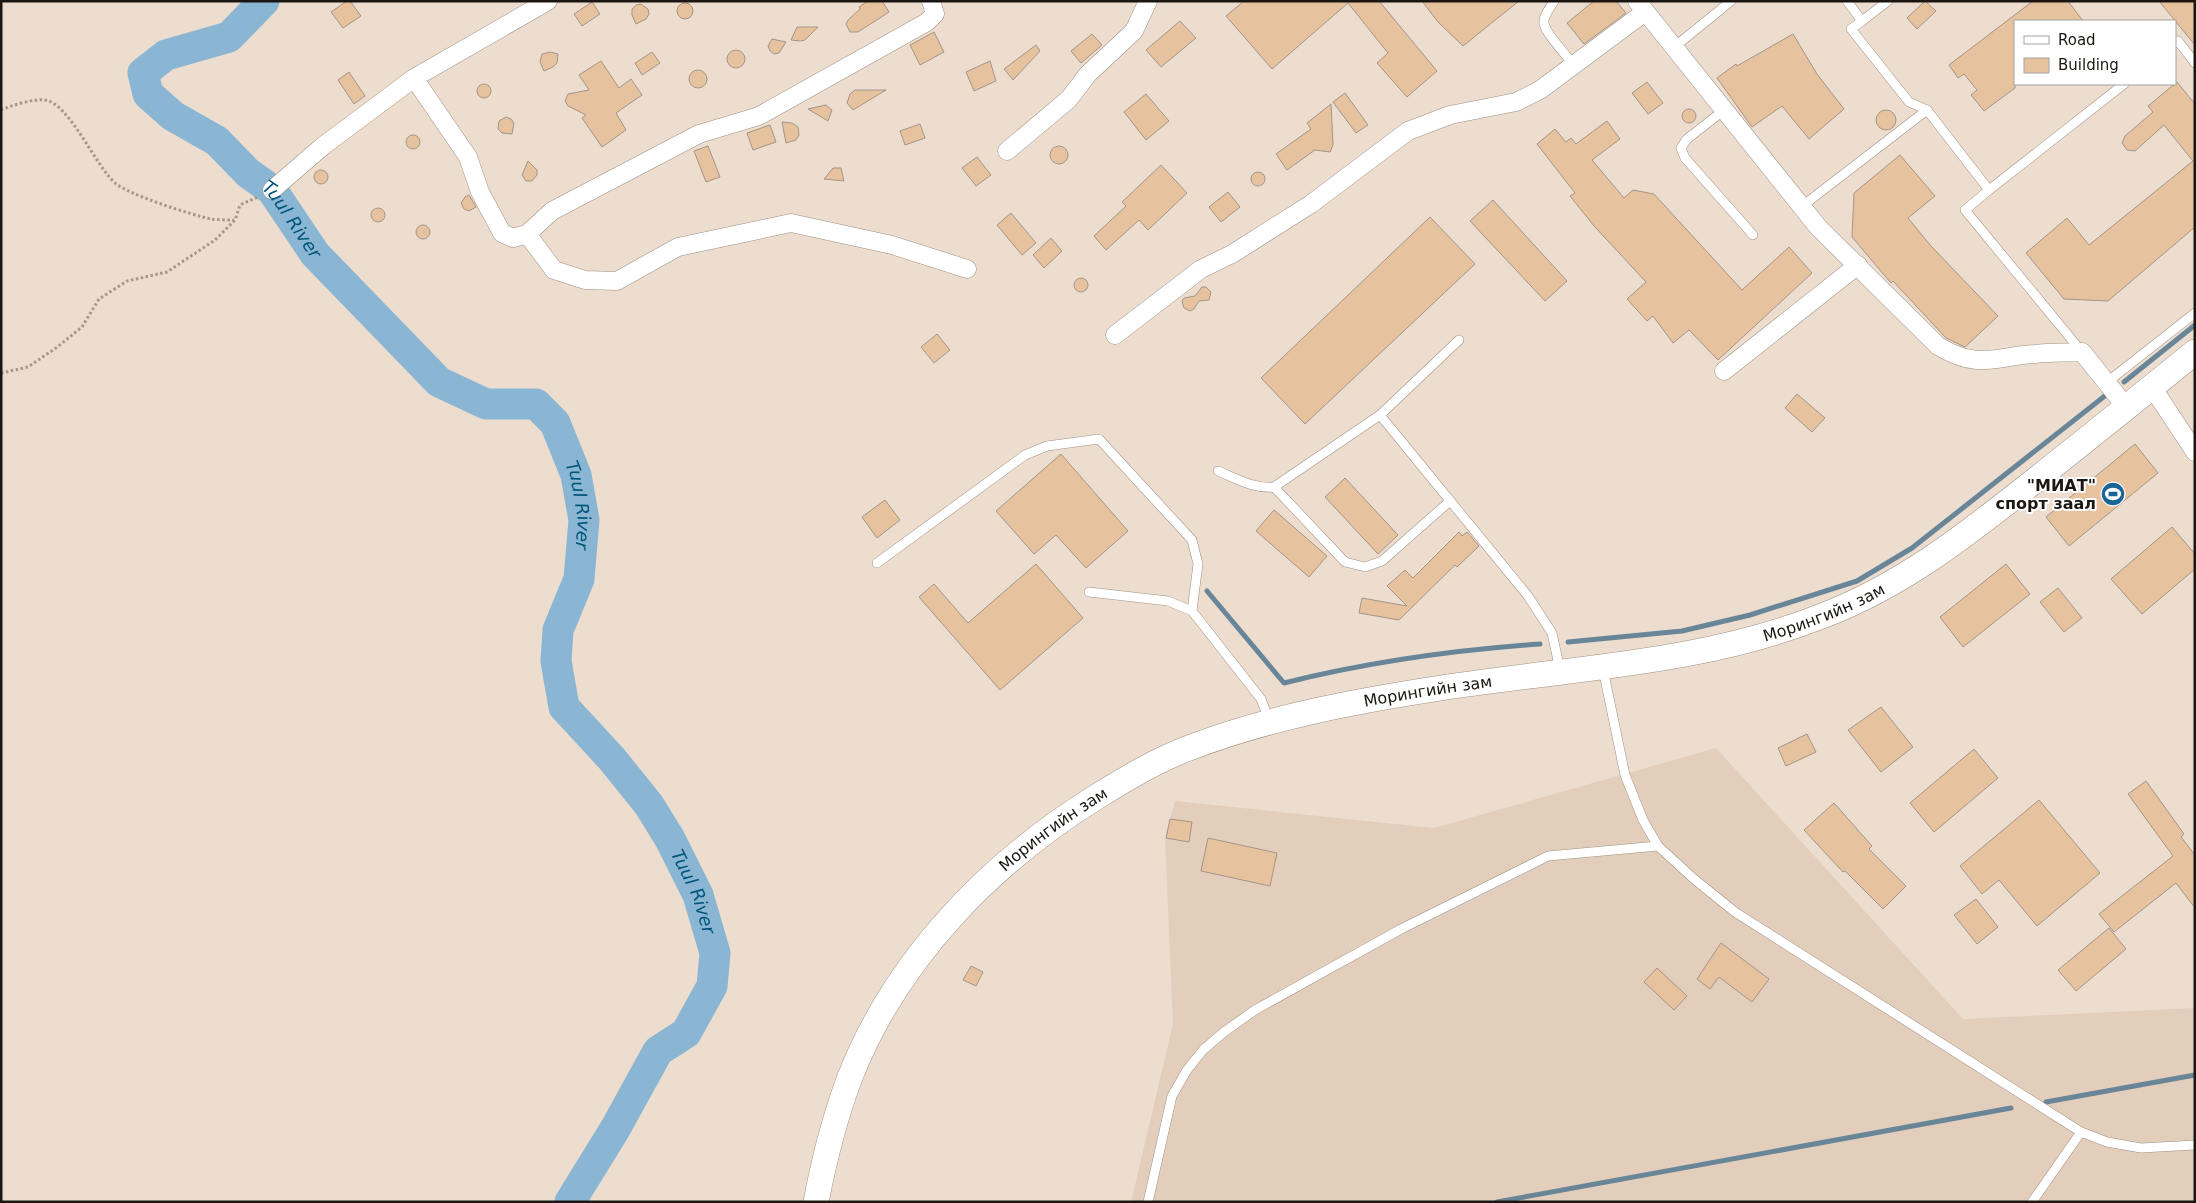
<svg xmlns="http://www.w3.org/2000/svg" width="2196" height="1203" font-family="'DejaVu Sans',sans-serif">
<rect width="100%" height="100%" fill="#edddcf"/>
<polygon fill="#e3cebc" points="1716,748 1963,1019 2195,1008 2195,1202 1131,1202 1173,1024 1165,839 1175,801 1434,828"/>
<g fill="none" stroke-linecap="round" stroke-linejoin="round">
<g stroke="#698699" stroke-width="5">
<polyline points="2124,382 2195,325"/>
<path d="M1207 591 1284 683C1368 662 1454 650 1540 644"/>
<polyline points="1568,642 1682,631 1750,615 1857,581 1912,548 2106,395"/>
<polyline points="2046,1102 2195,1075"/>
<polyline points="1497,1202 2011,1108"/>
</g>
<path stroke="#8ab6d3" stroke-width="31" id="s1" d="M264 1 229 37 166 55 143 73 148 94 173 116 217 141 248 173 272 190 315 254 439 382 486 404H536L555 423 576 475 584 520 579 579 558 630 556 661 564 707 612 759 649 805 670 839 698 895 715 953 712 986 686 1033 658 1051 615 1129 570 1202"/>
</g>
<g fill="#e6c29f" stroke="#a39588">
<polygon points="347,1 350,1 361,16 343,28 331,12"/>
<polygon points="868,1 882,1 889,12 858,32 850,32 846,24 848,20 860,9 859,7"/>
<polygon points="1244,1 1379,1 1437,71 1407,97 1377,63 1388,53 1348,3 1272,69 1226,16"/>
<polygon points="1422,1 1519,1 1463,46 1438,22"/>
<polygon points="1594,1 1616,1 1626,13 1584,44 1567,23"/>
<polygon points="1925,1 1936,11 1917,29 1907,18"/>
<polygon points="2033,1 2068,1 2083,21 2015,21 2015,88 1984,111 1971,95 1977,90 1964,74 1958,78 1949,65"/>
<polygon points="2159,1 2195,1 2195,45"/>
<polygon points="592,2 600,14 582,26 574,14"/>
<circle cx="685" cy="11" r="8"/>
<polygon points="641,4 648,9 649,14 646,19 636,24 632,15 632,9 636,5"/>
<polygon points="1180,21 1196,38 1161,67 1146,50"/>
<polygon points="797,27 818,27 805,40 800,41 791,40"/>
<polygon points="934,32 944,52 920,65 910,45"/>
<polygon points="1092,34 1102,45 1081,63 1071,51"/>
<polygon points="1793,34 1817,74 1844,109 1809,139 1782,106 1752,127 1717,78 1736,64 1737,66"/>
<polygon points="772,39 786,42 779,53 774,54 770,51 768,46"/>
<polygon points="1036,45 1040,51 1013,80 1004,69"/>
<circle cx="736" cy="59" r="9"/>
<polygon points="550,52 558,54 557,63 553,67 544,71 540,62 542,54"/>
<polygon points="652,52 660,63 642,75 635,63"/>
<polygon points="601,61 619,88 631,79 642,95 616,113 626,130 602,147 582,118 586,115 568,106 565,101 568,94 589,90 579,75"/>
<polygon points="990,61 996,81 974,91 966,72"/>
<circle cx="698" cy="79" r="9"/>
<polygon points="349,72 365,96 354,104 338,80"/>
<polygon points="1647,82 1663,103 1648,114 1632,93"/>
<polygon points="2177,82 2195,104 2195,227 2108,301 2064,299 2026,253 2067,218 2089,245 2193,161 2164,125 2135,151 2127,150 2122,143 2125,136 2153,112 2148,106"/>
<circle cx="484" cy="91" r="7"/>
<polygon points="855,90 886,90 853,110 847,103 850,94"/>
<polygon points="1345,93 1368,125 1356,133 1333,102"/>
<polygon points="1146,94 1169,121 1146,140 1124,112"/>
<polygon points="1331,104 1333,145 1330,152 1315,150 1287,170 1276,154 1311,129 1307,123"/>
<polygon points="826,105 832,110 828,121 808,109"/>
<circle cx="1689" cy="116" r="7"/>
<circle cx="1886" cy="120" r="10"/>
<polygon points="506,117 511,119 514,123 512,134 502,133 498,129 499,121"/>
<polygon points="1607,121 1620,139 1592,160 1624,198 1633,190 1654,194 1742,290 1789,247 1812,273 1718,360 1689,330 1673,343 1653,316 1647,321 1627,299 1646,282 1594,226 1570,196 1575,193 1537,144 1555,129 1566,142 1571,138 1576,144"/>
<polygon points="782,122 792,123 798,127 799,135 796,140 786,143"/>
<polygon points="920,124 925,138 905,145 900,131"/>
<polygon points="770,125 776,142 753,150 747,133"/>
<circle cx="413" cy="142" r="7"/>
<circle cx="1059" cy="155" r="9"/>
<polygon points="708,146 720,177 706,182 694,151"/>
<polygon points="1900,155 1935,196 1908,218 1931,246 1998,316 1965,347 1946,338 1893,281 1891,283 1852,237 1854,193"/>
<polygon points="977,157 991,175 976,186 962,168"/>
<polygon points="528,161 537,170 537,175 532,181 526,181 522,175"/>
<polygon points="1161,165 1187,193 1148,230 1139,220 1106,250 1094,236 1126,206 1122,202"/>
<polygon points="833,168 841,168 844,181 824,179"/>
<circle cx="321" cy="177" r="7"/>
<circle cx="1258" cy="179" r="7"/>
<polygon points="1228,192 1240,207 1221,222 1209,207"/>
<polygon points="469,195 476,207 469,211 464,209 461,203 465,197"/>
<polygon points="1493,200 1567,281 1545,301 1470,221"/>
<circle cx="378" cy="215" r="7"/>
<polygon points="1011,213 1036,243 1022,255 997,225"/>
<polygon points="1430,217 1475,264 1305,424 1261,378"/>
<circle cx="423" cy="232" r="7"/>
<polygon points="1051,238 1062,251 1044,268 1033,255"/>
<circle cx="1081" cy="285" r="7"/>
<polygon points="1202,287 1206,287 1211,292 1209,300 1199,301 1194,309 1190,311 1184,308 1182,301 1184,298 1195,296"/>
<polygon points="937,334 950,350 934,363 921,347"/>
<polygon points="1797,394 1825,418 1812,432 1785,408"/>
<polygon points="2135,444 2158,473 2069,546 2046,517"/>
<polygon points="1061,454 1128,531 1086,568 1056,535 1034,554 996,511"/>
<polygon points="1345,478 1398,535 1378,554 1325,497"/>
<polygon points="885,500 900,520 877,538 862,517"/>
<polygon points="1274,510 1327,556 1309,577 1256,531"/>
<polygon points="2172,527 2195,554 2195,569 2142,614 2111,579"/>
<polygon points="1459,532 1462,536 1467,532 1479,546 1457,567 1455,565 1399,620 1359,613 1362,598 1407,606 1387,586 1405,570 1413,578"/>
<polygon points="1036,564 1083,618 1000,690 919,597 934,584 968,623"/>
<polygon points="2006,564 2030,594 1963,647 1940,617"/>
<polygon points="2058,588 2082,618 2064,632 2040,602"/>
<polygon points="1881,707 1913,747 1881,772 1848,730"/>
<polygon points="1807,734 1816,752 1786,766 1778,748"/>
<polygon points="1974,749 1998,778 1934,832 1910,803"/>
<polygon points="2146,781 2184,834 2181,837 2195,855 2195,908 2176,883 2114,932 2099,914 2173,856 2128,794"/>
<polygon points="2039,800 2100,873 2037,926 1999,880 1982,894 1960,866"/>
<polygon points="1834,803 1872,846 1869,849 1906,886 1883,909 1845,871 1843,872 1804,830"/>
<polygon points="1170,819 1192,822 1189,842 1166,838"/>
<polygon points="1208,838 1277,853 1270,886 1201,871"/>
<polygon points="1976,899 1998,927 1977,944 1954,915"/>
<polygon points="2109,928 2126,949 2076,991 2058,970"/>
<polygon points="1721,943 1769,979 1752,1002 1719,977 1710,989 1697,979"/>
<polygon points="971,966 983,972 976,986 963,980"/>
<polygon points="1657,968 1687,996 1674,1010 1644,982"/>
</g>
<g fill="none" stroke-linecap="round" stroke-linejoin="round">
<g stroke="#9f9184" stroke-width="10">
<g id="service">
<path d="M1554 1C1551 7 1543 15 1544 23 1545 33 1567 56 1574 65"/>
<polyline points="1847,1 1862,21 1851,29 1909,102 1927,110 1989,190 2124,84"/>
<polyline points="1862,21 1888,1"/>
<polyline points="2175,43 2178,41 2195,63"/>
<polyline points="1673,48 1731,1"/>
<polyline points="1723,111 1687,139 1681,148 1685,158 1753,235"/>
<polyline points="1989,190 1965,210 2082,352"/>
<polyline points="1801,207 1927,110"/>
<polyline points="2106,383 2195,313"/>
<polyline points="1380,415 1459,340"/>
<path d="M1218 471C1237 479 1254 489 1274 487L1380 415 1528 596 1552 633 1560 670"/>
<polyline points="1274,487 1345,562 1365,567 1382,561 1450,501"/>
<polyline points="877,563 1025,455 1047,446 1099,439 1192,540 1198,564 1192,611"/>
<polyline points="1089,592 1168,601 1192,611 1261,699 1269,720"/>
<polyline points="1603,669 1625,775 1643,820 1658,846 1694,879 1735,912 2081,1132 2107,1142 2141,1148 2195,1145"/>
<polyline points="1148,1202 1172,1096 1187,1070 1203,1050 1224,1032 1255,1010 1401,929 1548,856 1658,846"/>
<polyline points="2032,1202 2081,1132"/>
</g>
</g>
<g stroke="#9f9184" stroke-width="19">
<g id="minor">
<path d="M1637 1 1818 227 1938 346C1979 370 1992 357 2035 354 2051 352 2067 353 2082 352L2127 408"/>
<polyline points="414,78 468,157 480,192 502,233 513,238 527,234 552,211 699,134 759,116 927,22 935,14 931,1"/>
<polyline points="1007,151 1069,99 1088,74 1134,31 1148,1"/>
<polyline points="272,190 323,146 414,78 548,1"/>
<polyline points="527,234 554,270 585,280 617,281 678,247 791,223 892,245 967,269"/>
<polyline points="1115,335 1201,269 1232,254 1311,204 1408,131 1450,115 1516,102 1540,90 1645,12"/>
<polyline points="1724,371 1858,265"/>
<polyline points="2152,387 2195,452"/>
</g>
</g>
<g stroke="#9f9184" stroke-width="26">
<g id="secondary">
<path id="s2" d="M816 1202C824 1160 835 1117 850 1077 897 958 991 862 1098 796 1127 778 1157 760 1189 748 1270 717 1356 701 1441 688 1569 668 1701 664 1822 616 1903 585 1966 535 2033 482 2087 439 2141 396 2195 352"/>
</g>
</g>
<g stroke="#a4988d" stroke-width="3" stroke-dasharray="2.5 2.5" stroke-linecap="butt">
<path d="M1 110C10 106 35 98 45 100 69 103 95 165 115 183 129 195 192 215 211 219 218 220 227 220 234 220"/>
<polyline points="1,373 28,367 56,348 82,327 99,299 127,281 167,272 215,240 235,220 240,205 258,197"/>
</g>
<use href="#service" stroke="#fff" stroke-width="9"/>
<use href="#minor" stroke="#fff" stroke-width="18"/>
<use href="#secondary" stroke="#fff" stroke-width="25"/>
</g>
<defs>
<g id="stadium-disc" transform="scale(1.25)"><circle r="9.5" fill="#1a6598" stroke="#fff"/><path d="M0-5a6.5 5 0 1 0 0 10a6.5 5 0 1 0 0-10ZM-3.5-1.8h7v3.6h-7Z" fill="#fff"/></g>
</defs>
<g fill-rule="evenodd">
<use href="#stadium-disc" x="2113" y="494"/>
</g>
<g text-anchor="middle" stroke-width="4" stroke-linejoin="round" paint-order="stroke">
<g font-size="16" font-weight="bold" fill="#1b1611" stroke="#fff" text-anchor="end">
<text x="2096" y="491">"МИАТ"<tspan x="2096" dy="18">спорт заал</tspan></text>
</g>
<g font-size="16" fill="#1b1611" stroke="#fff">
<text dy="6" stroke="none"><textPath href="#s2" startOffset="1265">Морингийн зам</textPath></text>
<text dy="6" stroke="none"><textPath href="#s2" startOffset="860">Морингийн зам</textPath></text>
<text dy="6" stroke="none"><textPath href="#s2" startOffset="455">Морингийн зам</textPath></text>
</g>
<g font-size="18" font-style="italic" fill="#00567b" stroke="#fff">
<text dy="6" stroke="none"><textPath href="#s1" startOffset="360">Tuul River</textPath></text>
<text dy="6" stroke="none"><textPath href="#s1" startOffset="795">Tuul River</textPath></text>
<text dy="6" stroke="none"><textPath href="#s1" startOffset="1230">Tuul River</textPath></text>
</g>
</g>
<rect width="2196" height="1203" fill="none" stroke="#1b1611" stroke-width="5"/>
<rect x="2014" y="20" width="162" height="65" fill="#ffffff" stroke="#a4a2a0"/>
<rect x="2024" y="36" width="25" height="8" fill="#ffffff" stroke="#a4a2a0"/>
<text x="2058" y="45" font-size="15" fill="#1b1611">Road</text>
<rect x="2024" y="58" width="25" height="15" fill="#e6c29f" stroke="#a4a2a0"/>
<text x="2058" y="70" font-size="15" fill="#1b1611">Building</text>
</svg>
